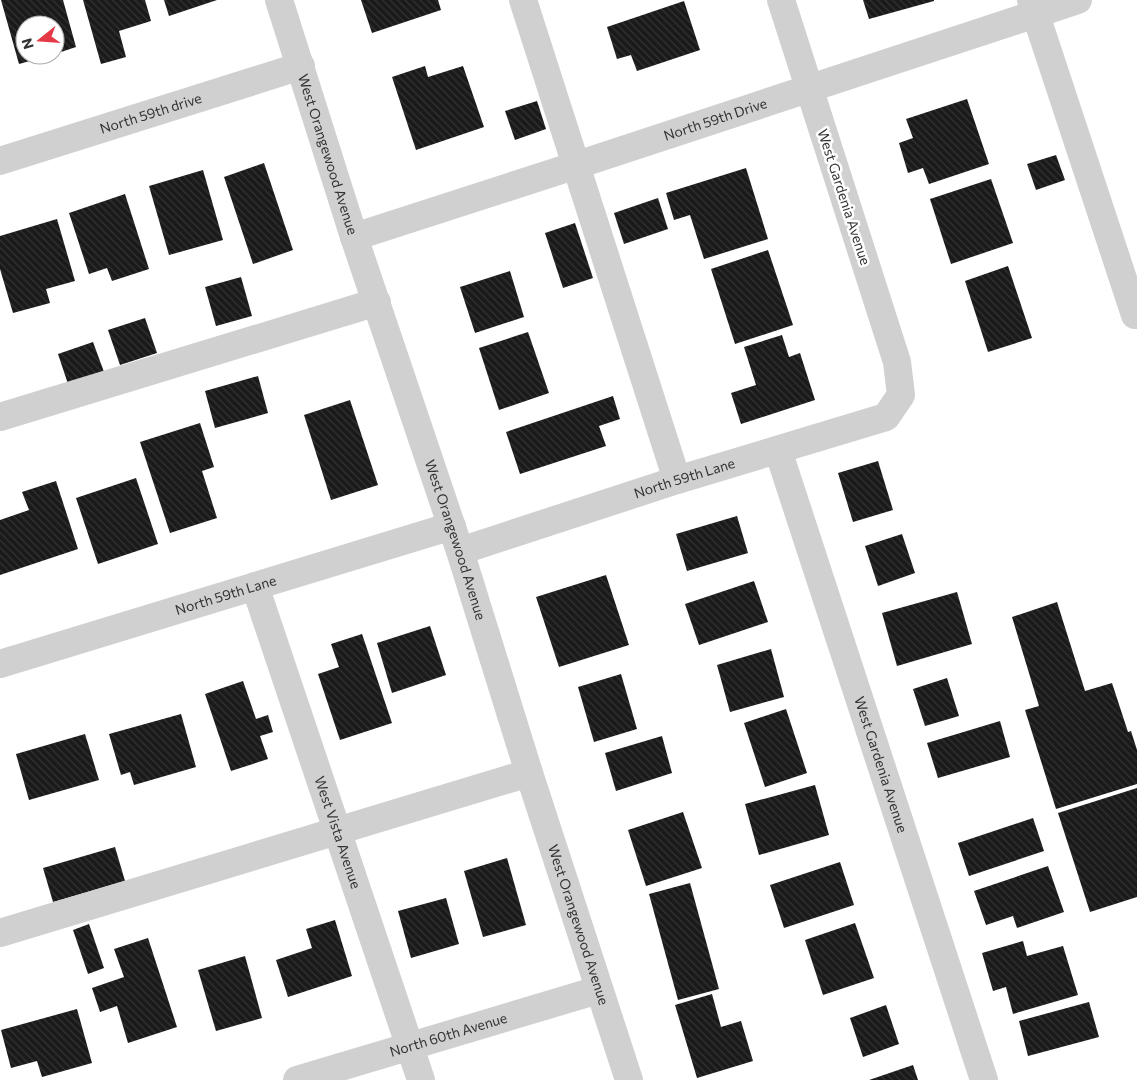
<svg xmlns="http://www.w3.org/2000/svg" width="1137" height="1080" font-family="Commissioner,sans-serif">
<defs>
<pattern id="building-back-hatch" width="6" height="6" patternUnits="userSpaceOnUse" patternTransform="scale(1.25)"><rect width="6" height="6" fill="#1a1a1a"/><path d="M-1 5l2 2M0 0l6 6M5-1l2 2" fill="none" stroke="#333"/></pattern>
</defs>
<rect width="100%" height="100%" fill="#fff"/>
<g fill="url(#building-back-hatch)">
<polygon points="1,0 63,0 76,47 55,54 55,25 25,25 25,55 48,56 19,64"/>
<polygon points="83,0 145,0 151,21 119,31 126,57 101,64"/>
<polygon points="164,0 217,0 169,16"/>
<polygon points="361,0 438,0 441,10 372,33"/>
<polygon points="863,0 934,0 934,1 869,19"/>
<polygon points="684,1 700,50 637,71 631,55 617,59 607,27"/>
<polygon points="425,66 428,77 463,66 484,127 416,150 392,77"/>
<polygon points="967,99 989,164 929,184 923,168 908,173 899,143 913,138 906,119"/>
<polygon points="537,101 546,129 515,140 505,111"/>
<polygon points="1056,155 1065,180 1036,190 1027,164"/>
<polygon points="264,163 293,250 253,264 224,177"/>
<polygon points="746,168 768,239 704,259 690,215 674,220 666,193"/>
<polygon points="203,170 223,240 169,255 149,186"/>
<polygon points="991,179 1013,243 951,264 930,199"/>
<polygon points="125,194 149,269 112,281 107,268 89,274 69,213"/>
<polygon points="658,198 668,229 624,244 614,213"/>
<polygon points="57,219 75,281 46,289 50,303 13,313 0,269 0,236"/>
<polygon points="575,223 593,278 563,288 545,233"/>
<polygon points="768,250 793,325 735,344 711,269"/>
<polygon points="1008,266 1032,338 988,352 965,281"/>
<polygon points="510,271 524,317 475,333 460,287"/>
<polygon points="241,277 252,316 216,326 205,287"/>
<polygon points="145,318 157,353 120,365 108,330"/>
<polygon points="528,332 549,393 499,410 479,348"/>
<polygon points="782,335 789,357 800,353 815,400 741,424 731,393 756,385 744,347"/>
<polygon points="93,342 104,372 68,384 58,354"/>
<polygon points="258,376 268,413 215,428 205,391"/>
<polygon points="613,396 620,419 599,426 606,446 520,474 506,432"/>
<polygon points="350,400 378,485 331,500 304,415"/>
<polygon points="200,423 214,467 202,471 217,518 170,533 140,442"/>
<polygon points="878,461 893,510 853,522 838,473"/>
<polygon points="136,478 158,544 98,564 76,498"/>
<polygon points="56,481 78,549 0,575 0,520 29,510 22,492"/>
<polygon points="737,516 748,553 687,571 676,534"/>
<polygon points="902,534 915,573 878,586 865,546"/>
<polygon points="606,575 629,645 559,667 536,597"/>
<polygon points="754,581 768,622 699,645 685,604"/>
<polygon points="957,592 972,644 897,666 882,613"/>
<polygon points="1057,602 1085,691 1112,683 1128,732 1131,731 1137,750 1137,784 1056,809 1025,710 1039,706 1012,617"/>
<polygon points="430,626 446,675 392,693 377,643"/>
<polygon points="362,634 392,723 340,740 318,674 339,667 331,644"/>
<polygon points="771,649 784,697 730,712 717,665"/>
<polygon points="621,674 637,729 594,742 578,687"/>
<polygon points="947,678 959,716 925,726 913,689"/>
<polygon points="243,681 256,719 268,715 273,732 260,736 268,759 231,771 205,694"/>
<polygon points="786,709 807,773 765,787 744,723"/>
<polygon points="181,714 196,767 134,785 130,772 121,775 109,734"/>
<polygon points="1000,721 1010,757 938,778 927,743"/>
<polygon points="85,734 99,780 29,800 16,754"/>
<polygon points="662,736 672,773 616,791 605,753"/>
<polygon points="815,785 829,835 759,855 745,804"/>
<polygon points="1137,788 1137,897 1090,912 1058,813"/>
<polygon points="683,812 702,868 646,886 628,830"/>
<polygon points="1033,818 1044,851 969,876 958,843"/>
<polygon points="115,847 125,881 53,902 43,868"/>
<polygon points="507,858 526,925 483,937 464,871"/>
<polygon points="840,862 854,905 784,928 770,885"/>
<polygon points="1048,866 1064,912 1017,928 1013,916 986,925 974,891"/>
<polygon points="690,883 719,989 678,1000 649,894"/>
<polygon points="446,898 459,944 411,958 398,911"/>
<polygon points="335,920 352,976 288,997 276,960 312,948 306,929"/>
<polygon points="855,923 874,978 823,995 805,940"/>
<polygon points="89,924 104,968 88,974 73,930"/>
<polygon points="148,938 177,1027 128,1043 117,1006 100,1012 92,988 124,977 114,949"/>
<polygon points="1023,941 1027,956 1063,946 1078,995 1013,1014 1006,987 993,991 982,953"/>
<polygon points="245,956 262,1018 216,1031 198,970"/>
<polygon points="712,994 721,1027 741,1021 753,1061 697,1078 675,1005"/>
<polygon points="1089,1002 1099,1037 1028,1056 1019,1021"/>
<polygon points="886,1005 899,1044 863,1057 850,1018"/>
<polygon points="77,1009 92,1063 42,1077 37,1061 11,1068 1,1030"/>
<polygon points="913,1065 918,1080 869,1080"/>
</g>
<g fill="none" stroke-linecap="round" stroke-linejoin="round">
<g stroke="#d0d0d0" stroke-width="28">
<path id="s1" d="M279 0 354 237 460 551 529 773 629 1080"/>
<polyline points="523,0 677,480"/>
<polyline points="1031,0 1135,315"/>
<path id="s2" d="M0 161 301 66"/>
<path id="s3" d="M354 237 577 165 1078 0"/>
<polyline points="0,417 377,302"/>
<path id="s4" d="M778 450 984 1080"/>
<path id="s5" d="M460 551 677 480 886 417 901 395 897 362 781 0"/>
<path id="s6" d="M255 586 421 1080"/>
<path id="s7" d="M0 664 452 526"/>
<polyline points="0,933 529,773"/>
<path id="s8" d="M297 1080 598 990"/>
</g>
</g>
<g text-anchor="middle" stroke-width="5" stroke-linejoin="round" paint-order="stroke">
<g font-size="14" fill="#333" stroke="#fff">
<text dy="5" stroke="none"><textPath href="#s2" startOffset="158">North 59th drive</textPath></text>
<text dy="5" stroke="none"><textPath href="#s3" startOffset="380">North 59th Drive</textPath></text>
<text dy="5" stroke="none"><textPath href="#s1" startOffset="162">West Orangewood Avenue</textPath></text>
<text transform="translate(844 197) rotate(72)" y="5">West Gardenia Avenue</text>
<text dy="5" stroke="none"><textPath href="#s5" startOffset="236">North 59th Lane</textPath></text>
<text dy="5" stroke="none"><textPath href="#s1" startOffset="568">West Orangewood Avenue</textPath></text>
<text dy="5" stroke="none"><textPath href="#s7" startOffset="236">North 59th Lane</textPath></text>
<text dy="5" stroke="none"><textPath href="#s4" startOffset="331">West Gardenia Avenue</textPath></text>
<text dy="5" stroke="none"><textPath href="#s6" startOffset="260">West Vista Avenue</textPath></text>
<text dy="5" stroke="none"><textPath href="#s1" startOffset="972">West Orangewood Avenue</textPath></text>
<text dy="5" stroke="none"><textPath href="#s8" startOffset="158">North 60th Avenue</textPath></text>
</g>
</g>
<g transform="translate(40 40) rotate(253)"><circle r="24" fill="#ffffff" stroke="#adadad"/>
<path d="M0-4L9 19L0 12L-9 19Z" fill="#e63946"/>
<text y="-8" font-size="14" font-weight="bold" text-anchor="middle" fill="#333333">N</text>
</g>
</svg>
